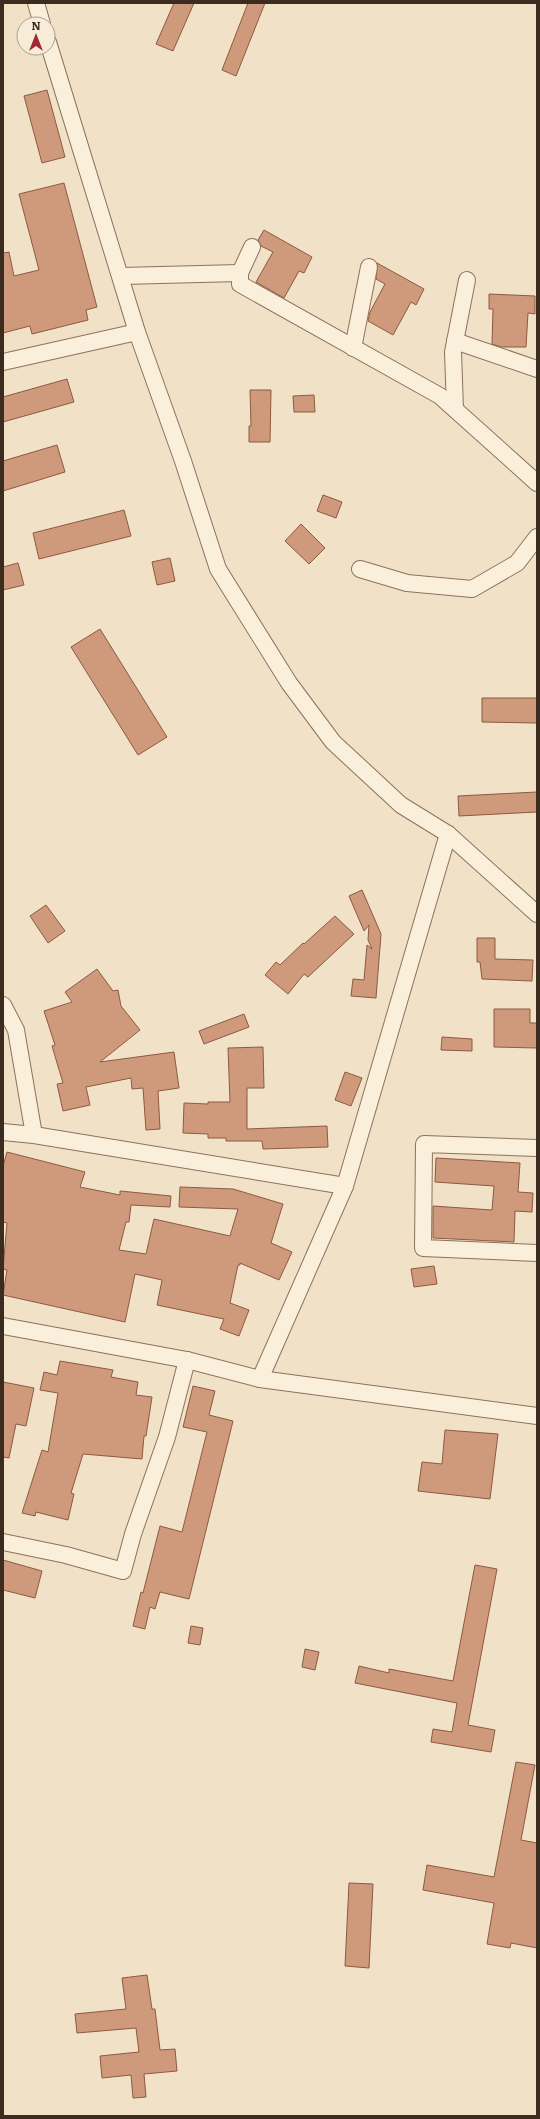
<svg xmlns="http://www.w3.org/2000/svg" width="540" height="2119" font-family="Literata,serif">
<rect width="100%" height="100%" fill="#f0e1c7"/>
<g fill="#cf997c" stroke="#8c5a41">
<polygon points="174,3 194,3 173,51 156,44"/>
<polygon points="248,3 265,3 236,76 222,70"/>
<polygon points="47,90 65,157 42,163 24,96"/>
<polygon points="64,183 97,307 86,310 88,320 32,334 30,326 3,333 3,253 9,252 14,276 39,270 19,194"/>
<polygon points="264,230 312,257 304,273 299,271 284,298 256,282 273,252 261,246 258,240"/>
<polygon points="377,263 424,289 416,305 411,302 393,335 368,321 370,312 385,284 376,279"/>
<polygon points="489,294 535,296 535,314 528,313 526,347 501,347 492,344 493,309 489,309"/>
<polygon points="67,379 74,402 3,422 3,397"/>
<polygon points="250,390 271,390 270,442 249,442 249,426 251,426"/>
<polygon points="314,395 315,412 294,412 293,396"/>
<polygon points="57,445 65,472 3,491 3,461"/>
<polygon points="323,495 342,502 336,518 317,511"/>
<polygon points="124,510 131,536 39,559 33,533"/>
<polygon points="301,524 325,548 309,564 285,541"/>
<polygon points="170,558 175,581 157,585 152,562"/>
<polygon points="18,563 24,585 3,590 3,567"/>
<polygon points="100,629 167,737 138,755 71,647"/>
<polygon points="482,698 537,698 537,723 482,722"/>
<polygon points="537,792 537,812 459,816 458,796"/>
<polygon points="362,890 381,934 376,998 351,996 353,979 364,980 367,945 372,949 368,940 369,925 364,931 349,896"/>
<polygon points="46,905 65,931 48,943 30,916"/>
<polygon points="335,916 354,934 308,977 304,974 288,994 265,975 276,962 280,965 303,943 304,944"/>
<polygon points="477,938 495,938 495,959 533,960 532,981 482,979 480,962 477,962"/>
<polygon points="97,969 113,991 118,990 121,1006 140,1030 100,1062 174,1052 179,1088 158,1091 160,1129 146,1130 143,1088 132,1089 131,1078 86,1087 90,1105 63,1111 57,1084 63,1083 52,1046 55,1045 44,1011 72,1002 65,992"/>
<polygon points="494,1009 530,1009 530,1023 537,1023 537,1048 494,1047"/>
<polygon points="244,1014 249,1027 204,1044 199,1031"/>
<polygon points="442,1037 472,1039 472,1051 441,1050"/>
<polygon points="263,1047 264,1088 247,1088 247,1129 327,1126 328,1147 263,1149 262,1141 226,1141 226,1138 208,1138 208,1134 183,1133 184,1103 208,1104 208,1102 230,1102 228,1048"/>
<polygon points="345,1072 362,1078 351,1106 335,1100"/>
<polygon points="7,1152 85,1172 80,1187 120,1195 120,1191 171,1196 170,1207 131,1205 129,1222 126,1222 119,1250 146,1254 154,1219 230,1236 238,1209 179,1207 180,1187 233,1189 283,1204 271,1243 292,1252 279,1280 240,1263 240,1265 238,1265 230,1303 249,1310 239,1336 220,1329 224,1319 157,1305 162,1280 135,1274 125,1322 3,1295 7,1270 3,1269 7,1223 3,1222 3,1166"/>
<polygon points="436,1158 520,1163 518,1192 533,1193 532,1212 515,1211 514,1242 433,1238 433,1206 492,1210 494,1186 435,1182"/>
<polygon points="434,1266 437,1284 414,1287 411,1269"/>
<polygon points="60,1361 113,1370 111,1377 138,1382 136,1395 152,1397 146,1436 144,1436 142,1459 83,1454 71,1493 74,1494 68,1520 36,1512 35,1516 22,1513 42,1450 48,1452 58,1393 40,1390 44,1372 57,1375"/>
<polygon points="3,1382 34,1388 26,1426 16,1424 9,1458 3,1457"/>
<polygon points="193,1386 215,1391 209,1415 233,1421 189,1599 160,1592 155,1609 150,1607 145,1629 133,1626 141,1592 143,1593 160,1526 182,1532 207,1432 183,1427"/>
<polygon points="445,1430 498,1434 490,1499 418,1491 422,1462 442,1464"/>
<polygon points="3,1560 42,1571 35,1598 3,1590"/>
<polygon points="475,1565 497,1569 468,1725 495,1730 491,1752 431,1742 433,1729 452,1732 457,1703 355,1683 359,1666 389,1673 389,1669 453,1681"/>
<polygon points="191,1626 203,1628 200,1645 188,1643"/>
<polygon points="305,1649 319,1652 315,1670 302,1667"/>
<polygon points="516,1762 535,1765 521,1840 537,1843 537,1948 511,1943 510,1948 487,1944 494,1903 423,1890 427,1865 494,1877"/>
<polygon points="349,1883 373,1884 369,1968 345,1966"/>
<polygon points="147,1975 152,2009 155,2009 160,2050 175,2049 177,2071 144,2074 146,2097 133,2098 131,2075 102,2078 100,2056 139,2052 136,2028 77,2033 75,2014 126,2009 122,1978"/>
</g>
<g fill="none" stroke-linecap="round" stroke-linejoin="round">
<g stroke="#8c725c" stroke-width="18">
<g id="street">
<polyline points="36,3 42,24"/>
<polyline points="48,42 137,332 183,461 218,569 289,683 333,742 401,805 448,834 537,914"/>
<polyline points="252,247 240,273 240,284 440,396 537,483"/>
<polyline points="121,276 240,273"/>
<polyline points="455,341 537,369"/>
<polyline points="353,348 369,267"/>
<polyline points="3,362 137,332"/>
<polyline points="455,409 453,352 467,280"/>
<polyline points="360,569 407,583 472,589 517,563 537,537"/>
<polyline points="3,1005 16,1030 34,1135"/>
<polyline points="3,1132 34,1135 345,1186"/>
<polyline points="537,1148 424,1144 423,1248 537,1253"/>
<polyline points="3,1326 187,1360 260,1379 537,1416"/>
<polyline points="260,1379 345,1186 448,834"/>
<polyline points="3,1542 66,1555 123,1571 133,1534 167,1437 187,1360"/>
</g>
</g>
<use href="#street" stroke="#faefdb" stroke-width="16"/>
</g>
<rect width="540" height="2119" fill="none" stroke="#3c2c20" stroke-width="8"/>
<g transform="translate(36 36)"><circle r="19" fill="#f7ecd7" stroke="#ac9f8e"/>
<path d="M0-3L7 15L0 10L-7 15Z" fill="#9d2a32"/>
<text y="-6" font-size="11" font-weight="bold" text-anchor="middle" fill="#3c2c20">N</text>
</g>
</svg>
